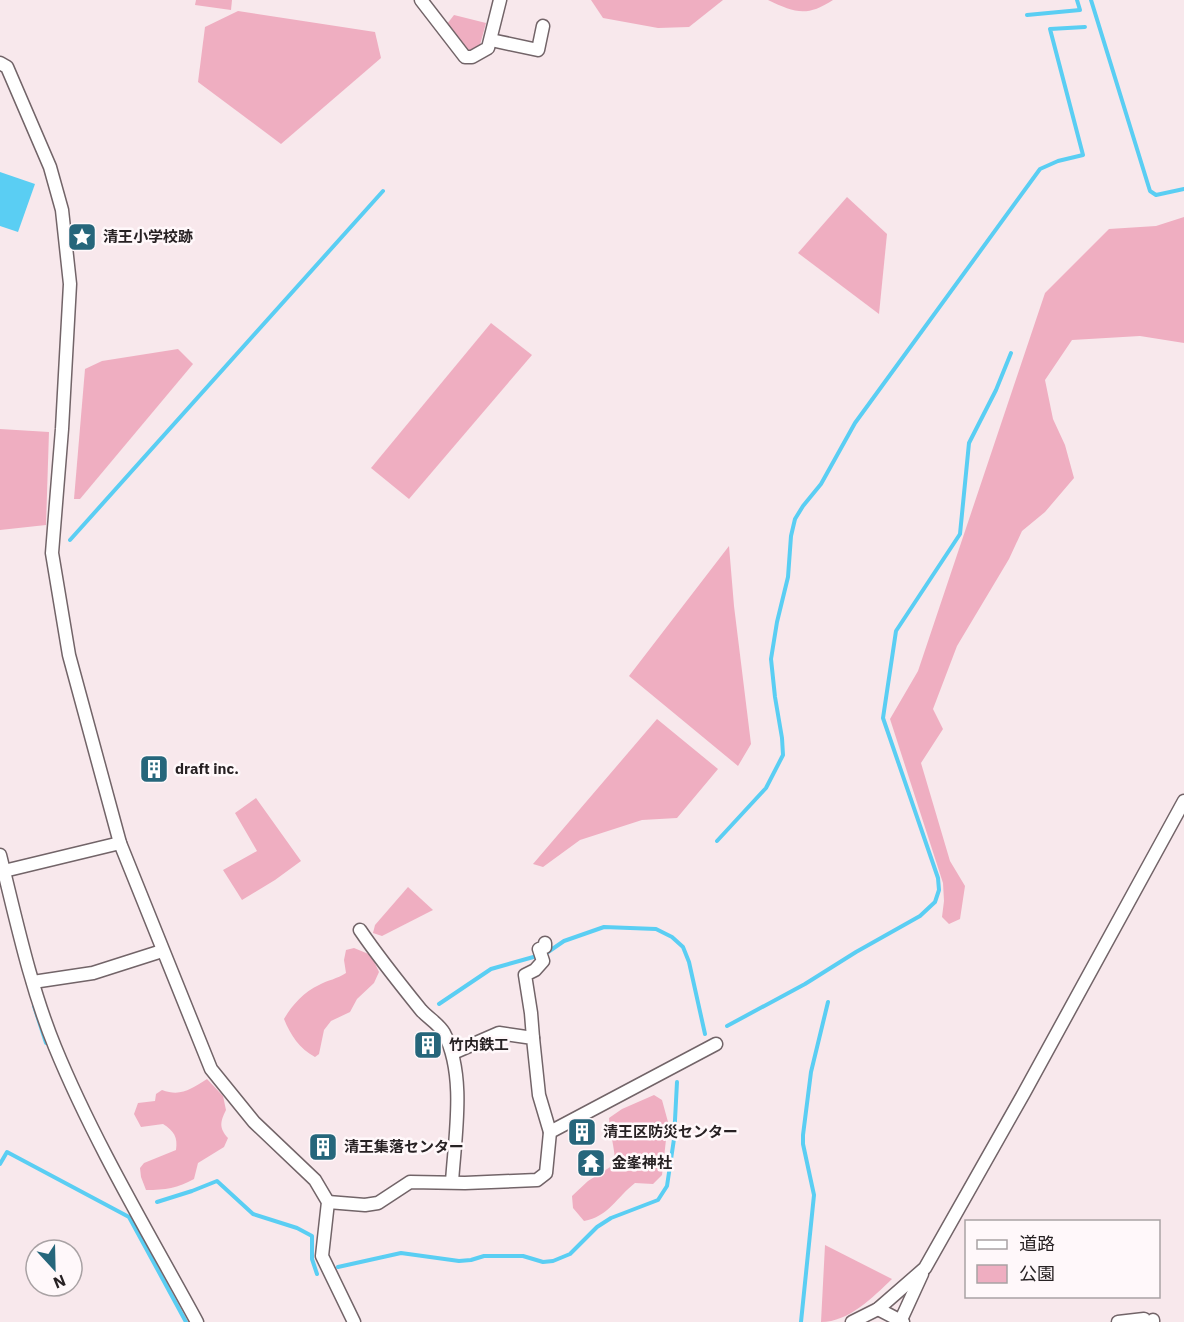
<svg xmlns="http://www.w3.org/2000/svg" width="1184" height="1322" font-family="'IBM Plex Sans','Noto Sans JP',sans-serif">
<rect width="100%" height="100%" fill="#f8e8ec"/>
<g fill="#efaec1">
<polygon points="196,0 232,0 231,10 195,5"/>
<polygon points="591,0 723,0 689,27 658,28 603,18"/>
<path d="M768 0H833C807 17 795 13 768 0Z"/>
<polygon points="238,11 375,32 381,58 281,144 198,82 205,27"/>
<polygon points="454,15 486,23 480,45 471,50 465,49 447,24"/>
<polygon points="847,197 887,234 879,314 798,253"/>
<polygon points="1184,217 1184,343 1140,336 1072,340 1045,380 1053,419 1065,445 1074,478 1045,512 1022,531 1009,559 957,646 933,709 943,729 921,763 950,861 965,886 960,919 949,924 942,917 944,901 943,883 890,719 918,671 1045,293 1109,229 1156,226"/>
<polygon points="491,323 532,355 409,499 371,468"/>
<polygon points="178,349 193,364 80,499 74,499 85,369 102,361"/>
<polygon points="0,429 49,432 46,525 0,530"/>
<polygon points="729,546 734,606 751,744 738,766 629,676"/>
<polygon points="657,719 718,769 677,818 642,820 580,840 543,867 533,864"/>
<polygon points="256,798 301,861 275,880 242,900 223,870 257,851 235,813"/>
<polygon points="408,887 433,910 382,936 373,933 375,925"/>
<path d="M354 948 371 955 379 972 374 983 357 999 350 1012 331 1021 324 1030 319 1054 315 1057C299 1048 291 1036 284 1019 292 1005 304 992 319 985 328 980 337 979 346 973L344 960 346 950Z"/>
<path d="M207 1079 223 1096 226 1110C220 1122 219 1128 228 1138L224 1147 198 1163 194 1179C178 1188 165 1190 146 1190L141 1177 140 1168 144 1163 176 1150C178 1137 174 1131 163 1124L141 1127 134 1114 138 1103 155 1101 156 1094 162 1090C181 1097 191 1089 207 1079Z"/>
<path d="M654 1095 662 1100 668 1122 662 1175 653 1184 635 1183C617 1197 608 1217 584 1221L573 1208 572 1196 588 1181 615 1164C615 1148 610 1134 609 1118L622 1109Z"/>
<path d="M825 1245 892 1279C873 1297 849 1322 821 1322Z"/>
</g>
<polygon fill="#5acef3" points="0,172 35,184 18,232 0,226"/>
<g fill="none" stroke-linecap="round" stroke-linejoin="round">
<g stroke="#5acef3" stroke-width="4">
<polyline points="1091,0 1150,191 1156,195 1184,189"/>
<polyline points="1027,15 1080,10 1077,0"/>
<polyline points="70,540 383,191"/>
<polyline points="717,841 766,788 783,755 782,738 775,697 771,659 777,622 788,577 791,536 795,519 803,506 821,484 855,423 1040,169 1058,161 1083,155 1050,29 1085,27"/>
<polyline points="548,952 564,941 604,927 656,929 672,937 683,947 689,962 705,1034"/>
<polyline points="439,1004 491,969 537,956"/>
<polyline points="34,1006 46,1043"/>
<polyline points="727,1026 805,984 856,952 920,916 935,902 939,890 938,878 883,718 896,631 960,534 969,443 996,390 1011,353"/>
<polyline points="0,1164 7,1152 129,1217 186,1322"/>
<polyline points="157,1202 192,1191 217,1181 253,1214 297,1228 312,1236 312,1259 317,1274"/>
<polyline points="338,1267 401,1253 459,1261 471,1260 484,1256 523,1256 543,1262 553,1261 570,1254 597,1227 611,1218 658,1200 667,1186 674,1139 677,1082"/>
<polyline points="801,1322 814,1195 803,1144 803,1135 811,1072 828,1002"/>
</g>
<g stroke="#726468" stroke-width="15">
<g id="minor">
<polyline points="421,0 465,57 472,57 488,48 500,0"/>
<polyline points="491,40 538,50 543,26"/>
<polyline points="0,63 7,67 50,167 62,210 70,284 62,429 52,553 69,655 120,843 211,1069 254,1122 315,1180 328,1202 322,1256 354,1322"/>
<path d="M0 855C16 919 30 986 55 1047 94 1142 148 1232 197 1322"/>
<polyline points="4,871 120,843"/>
<path d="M360 930C379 958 400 984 421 1010 428 1018 439 1024 444 1033 466 1075 455 1135 452 1182"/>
<polyline points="33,982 93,973 162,951"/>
<polyline points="533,1038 531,1013 525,975 535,970 543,961 539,949 545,947 545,943"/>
<polyline points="453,1053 499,1033 533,1038 539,1095 550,1132"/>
<polyline points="328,1202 365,1205 378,1203 410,1182 465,1183 537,1180 546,1173 550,1132 716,1044"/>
<polyline points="878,1309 903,1322"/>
<polyline points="1153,1320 1153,1322"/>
<polyline points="852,1322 878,1309 925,1268 1024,1093 1184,801"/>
<polyline points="900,1322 922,1274"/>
<polyline points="1118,1322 1144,1319"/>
</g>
</g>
<use href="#minor" stroke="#fff" stroke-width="12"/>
</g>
<defs>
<g id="sight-square" transform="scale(1.5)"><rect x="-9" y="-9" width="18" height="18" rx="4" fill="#26667b" stroke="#fff8fa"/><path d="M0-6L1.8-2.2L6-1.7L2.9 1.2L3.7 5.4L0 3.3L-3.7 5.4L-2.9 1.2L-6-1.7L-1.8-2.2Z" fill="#fff"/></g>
<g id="building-square" transform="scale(1.5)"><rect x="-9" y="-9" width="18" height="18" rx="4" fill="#26667b" stroke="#fff8fa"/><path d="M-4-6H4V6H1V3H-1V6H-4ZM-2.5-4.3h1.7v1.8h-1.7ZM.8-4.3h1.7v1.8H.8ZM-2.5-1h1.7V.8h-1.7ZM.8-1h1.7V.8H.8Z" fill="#fff"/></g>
<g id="temple-square" transform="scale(1.5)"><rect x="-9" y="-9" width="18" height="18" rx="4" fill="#26667b" stroke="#fff8fa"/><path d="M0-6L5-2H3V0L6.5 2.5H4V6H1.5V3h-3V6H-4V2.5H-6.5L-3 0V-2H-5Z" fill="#fff"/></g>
</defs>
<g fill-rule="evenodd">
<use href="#sight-square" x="82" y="237"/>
<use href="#building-square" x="154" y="769"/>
<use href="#building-square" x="428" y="1045"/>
<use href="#building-square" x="582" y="1132"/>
<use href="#building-square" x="323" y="1147"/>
<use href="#temple-square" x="591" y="1163"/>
</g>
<g text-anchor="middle" stroke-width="5" stroke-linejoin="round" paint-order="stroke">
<g font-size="15" font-weight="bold" fill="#272123" stroke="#fff8fa" text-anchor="start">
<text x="103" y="242">清王小学校跡</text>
<text x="175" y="774">draft inc.</text>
<text x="449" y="1050">竹内鉄工</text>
<text x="603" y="1137">清王区防災センター</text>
<text x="344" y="1152">清王集落センター</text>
<text x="612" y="1168">金峯神社</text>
</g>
</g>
<rect x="965" y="1220" width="195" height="78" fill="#fff8fa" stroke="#a9a2a4" stroke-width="1.5"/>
<rect x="977" y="1240" width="30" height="9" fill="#ffffff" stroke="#a9a2a4" stroke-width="1.5"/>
<text x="1019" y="1250" font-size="18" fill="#272123">道路</text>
<rect x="977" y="1265" width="30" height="18" fill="#efaec1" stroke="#a9a2a4" stroke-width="1.5"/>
<text x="1019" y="1280" font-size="18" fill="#272123">公園</text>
<g transform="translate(54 1268) rotate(158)"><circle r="28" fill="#fff8fa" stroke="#a9a2a4" stroke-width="1.5"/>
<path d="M0-4.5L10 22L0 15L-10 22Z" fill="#26667b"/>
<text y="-9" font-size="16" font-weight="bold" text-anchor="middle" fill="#272123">N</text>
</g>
</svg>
